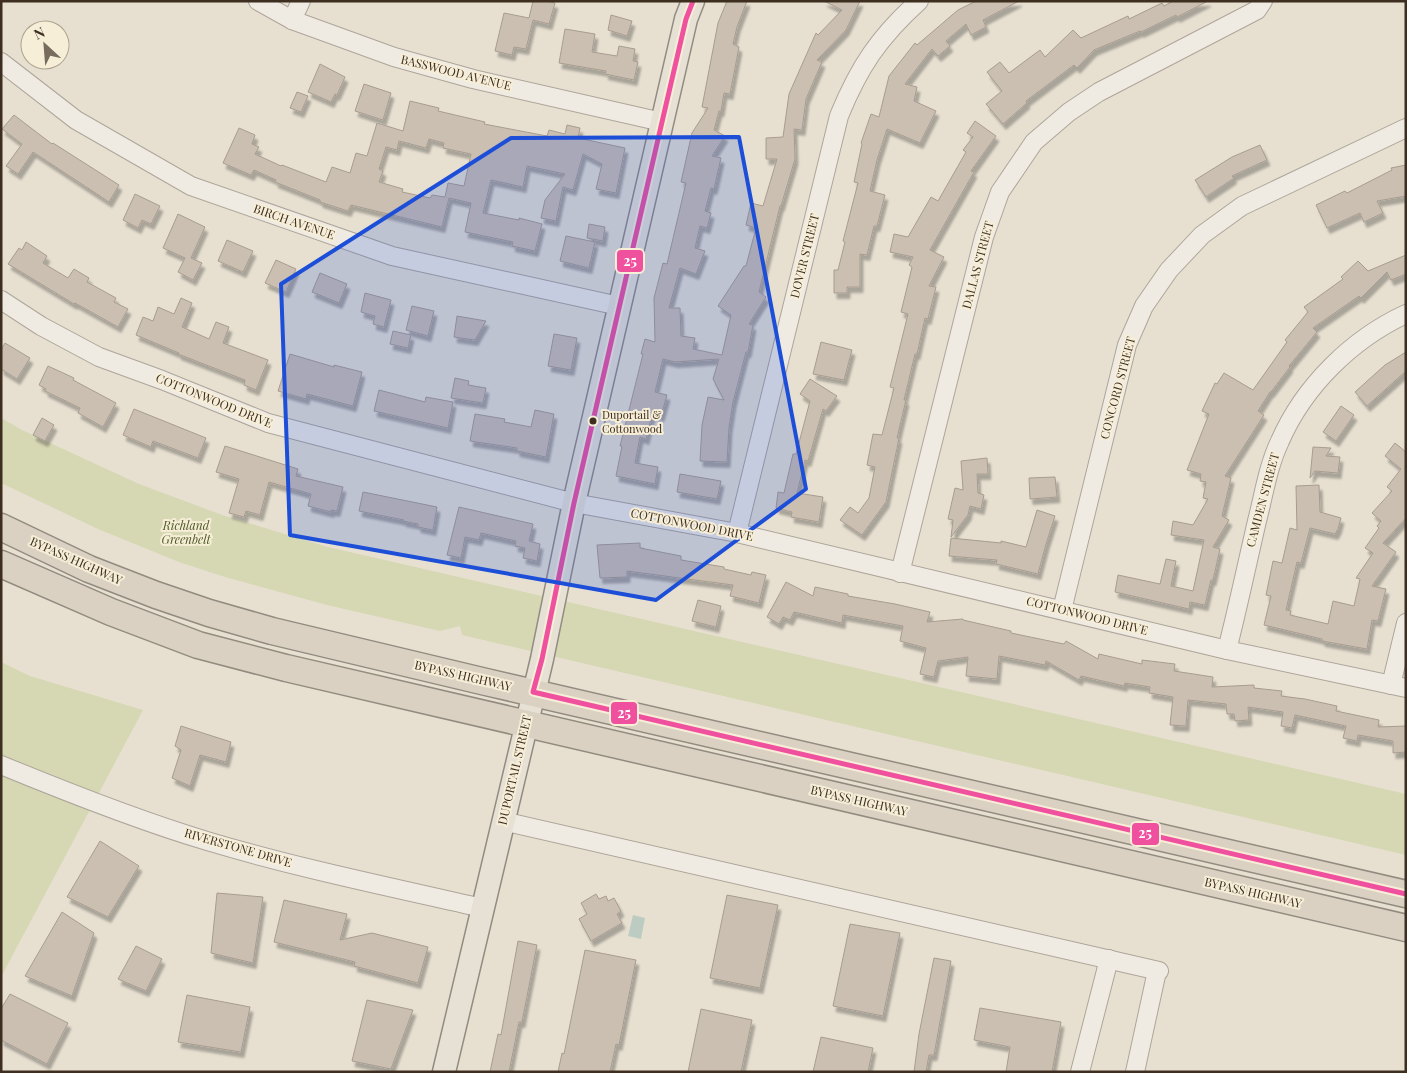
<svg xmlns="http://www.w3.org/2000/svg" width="1407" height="1073" font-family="'Playfair Display',serif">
<defs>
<filter id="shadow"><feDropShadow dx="3" dy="5.5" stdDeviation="1" flood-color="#0004"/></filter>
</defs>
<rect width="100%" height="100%" fill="#e7e0d1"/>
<g fill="#d6d7b3">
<polygon points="1,418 22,430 139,484 225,516 328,547 1406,794 1406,855 462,635 460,626 440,631 327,605 225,577 179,562 98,529 1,483"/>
<polygon points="1,662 30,676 143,710 1,977"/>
</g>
<polygon fill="#bcccc2" points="633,915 645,918 641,939 628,936"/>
<g fill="#cbbfb2" stroke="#a89c90" fill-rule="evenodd" filter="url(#shadow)">
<polygon points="533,1 546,1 555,3 549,24 533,20 526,49 514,47 512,55 495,51 504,13 529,18"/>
<polygon points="727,1 747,1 737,27 733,44 739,47 730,94 724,93 721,111 719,111 714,130 725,136 712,156 721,158 714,189 711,188 705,211 711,213 707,228 700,226 695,248 705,251 696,274 680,268 669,308 680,308 681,336 695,338 693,349 722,355 731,315 718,306 744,266 746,266 756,228 746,225 751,203 763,206 777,159 766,159 766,138 783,137 789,94 816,33 818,35 842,10 824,1 860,1 846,30 817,60 822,62 806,99 802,130 794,129 795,159 781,206 780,206 759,292 766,297 749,324 753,325 748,352 746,352 733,402 729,427 727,462 700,461 702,425 708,397 724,400 713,379 719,359 675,362 663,359 655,392 667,395 661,416 652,414 646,439 640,437 635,463 658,467 655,484 616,476 622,446 620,446 643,354 641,354 645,339 655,342 654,298 663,263 667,264 686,183 681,182 692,133 708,108 702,107 718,23"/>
<polygon points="976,1 1019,1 983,20 986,27 971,35 966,24 946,41 950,46 938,56 932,49 905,84 917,87 914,101 936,111 920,143 887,129 877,160 870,191 885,195 877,226 874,226 867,255 860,254 860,287 847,287 847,293 834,293 834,270 838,270 845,242 843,241 858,183 854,182 862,144 861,143 871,114 879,117 889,76 915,43 917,45 958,10"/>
<polygon points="1173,1 1208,1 1177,17 1176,15 1141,32 1140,31 1094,50 1077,68 1074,65 1026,101 1027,103 1003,124 986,104 1002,91 987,72 1000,62 1009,73 1040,50 1045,57 1073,30 1081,38 1128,16 1129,19 1162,3 1164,6"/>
<polygon points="611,15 632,21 627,36 608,30"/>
<polygon points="565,29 595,34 592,52 617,56 619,46 635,49 633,61 638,62 634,80 605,74 606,71 559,63"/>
<polygon points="320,64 345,77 337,95 335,94 331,102 308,92"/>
<polygon points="364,84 391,93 383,120 355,111"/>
<polygon points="297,92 308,96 301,112 290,108"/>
<path d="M410 101 439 108 438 111 485 122 484 124 547 136 549 130 565 134 567 125 580 128 578 138 625 148 616 193 596 189 602 164 583 154 573 190 563 187 556 221 541 218 545 200 565 174 527 166 523 187 491 180 483 213 519 220V218L542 224 535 251 512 246 513 242 465 232 471 203 449 198 442 227 351 205 348 211 320 202V200L275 182 276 180 254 170 251 175 223 163 239 128 255 135 252 144 259 147 255 154 281 166 282 165 326 182 332 167 350 173 356 153 367 156 377 123 403 131ZM429 139 444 143 443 148 471 154 464 186 448 183 445 197 432 195 430 198 402 192 403 189 379 182 383 171 379 169 386 147 397 150 399 141 426 148Z"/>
<polygon points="14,115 52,144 53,143 119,185 109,202 33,152 18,174 6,166 22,144 2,129"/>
<polygon points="975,121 996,136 971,171 974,172 930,250 944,257 929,286 936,287 928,319 925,318 917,354 915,354 904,400 906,400 897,438 899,438 886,502 862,535 840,520 850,507 858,513 869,498 875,467 867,465 873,434 882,435 894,388 890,387 908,314 901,312 912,267 909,265 913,257 890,252 894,234 908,237 931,197 938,201 966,152 963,150 973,137 967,133"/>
<polygon points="1260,145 1267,160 1232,176 1234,178 1206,197 1195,180 1232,157"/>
<polygon points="1406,165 1406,196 1377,201 1383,213 1364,222 1360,213 1327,228 1316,205 1345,191 1347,193 1392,170 1391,168"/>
<polygon points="135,194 160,206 151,224 142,220 138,228 123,220"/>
<polygon points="178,214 205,227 191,258 202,263 193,280 178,272 185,258 163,248"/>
<polygon points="589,224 605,227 603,241 587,238"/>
<polygon points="566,236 595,242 589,268 560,261"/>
<polygon points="227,240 253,251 243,272 218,261"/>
<polygon points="26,242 47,256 43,263 68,278 74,269 89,278 87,282 116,298 114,302 128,309 118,327 75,303 74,304 8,264 19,248 22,250"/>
<polygon points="1406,255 1406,274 1391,280 1387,272 1361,298 1359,296 1313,328 1317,332 1289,366 1290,367 1271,392 1270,392 1258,411 1264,415 1225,476 1231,478 1222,516 1229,520 1213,547 1220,549 1213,580 1211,580 1205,605 1190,602 1189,609 1115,592 1118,575 1160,584 1166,559 1176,561 1171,586 1193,591 1204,540 1171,535 1173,521 1193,525 1208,499 1203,498 1206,482 1200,481 1201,474 1187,470 1209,414 1202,411 1215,383 1217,384 1224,373 1253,390 1287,342 1285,340 1308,312 1304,307 1343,279 1341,277 1358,261 1368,271"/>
<polygon points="276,260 296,269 286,292 265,283"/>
<polygon points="320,273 347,284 339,303 312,292"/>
<polygon points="365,293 391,300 384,327 373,324 375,316 361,312"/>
<polygon points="181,298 192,303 182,327 209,339 216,322 229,327 223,343 268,360 256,390 244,385 245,380 178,354 179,353 136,335 143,317 153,321 158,307 174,314"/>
<polygon points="412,306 434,311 428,336 406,330"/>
<polygon points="457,316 486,321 475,340 454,337"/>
<polygon points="393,331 411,335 408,348 390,344"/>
<polygon points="554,334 577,338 571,370 548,366"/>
<polygon points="821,342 852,350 844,380 813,374"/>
<polygon points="5,343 30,358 17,379 1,369 1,350"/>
<polygon points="1406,352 1406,371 1367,406 1355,392 1385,365"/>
<polygon points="290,354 334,367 334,365 362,372 353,406 307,394 306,399 278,391"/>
<polygon points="48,366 74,378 73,380 116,403 103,427 78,413 80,408 45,391 46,389 39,385"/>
<polygon points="455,378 469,381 468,385 486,388 483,403 451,398"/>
<polygon points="810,379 837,396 826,411 823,409 808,461 805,460 797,493 823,497 819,522 791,517 792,512 776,508 778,492 784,493 793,454 796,454 810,401 800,394"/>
<polygon points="379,390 425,402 426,397 453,402 448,428 374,411"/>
<polygon points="1341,406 1354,415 1336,441 1323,432"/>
<polygon points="134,409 206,438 198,458 153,441 151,447 123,435"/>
<polygon points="535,410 554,414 546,457 517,451 517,448 470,441 475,414 505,419 504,422 531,427"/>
<polygon points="42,418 54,425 45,441 33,435"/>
<polygon points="1395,443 1406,452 1406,518 1383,543 1396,552 1372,586 1386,589 1378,621 1372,620 1367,649 1322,641 1322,639 1264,625 1271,596 1266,595 1273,561 1282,563 1290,528 1297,530 1296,486 1319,485 1320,512 1341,518 1338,529 1335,534 1310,528 1301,563 1297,562 1286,610 1291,611 1290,615 1328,624 1333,601 1354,606 1360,579 1356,578 1373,553 1365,548 1379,528 1377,526 1381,521 1372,513 1392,491 1387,487 1401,469 1385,456"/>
<polygon points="225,446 298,469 296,476 343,487 337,511 331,510 331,512 308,506 311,494 269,482 260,515 246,511 244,517 229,513 239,479 216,472"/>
<polygon points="1313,447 1331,448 1326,456 1340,457 1338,473 1315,471 1310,478"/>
<polygon points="987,458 988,474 977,474 978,493 984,495 981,509 970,506 968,515 951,537 953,520 948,519 955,488 963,490 961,461"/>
<polygon points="680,474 721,481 717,499 677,492"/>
<polygon points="1055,477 1057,497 1030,499 1029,478"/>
<polygon points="363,492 437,507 433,530 418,527 418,524 403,521 404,520 359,511"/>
<polygon points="459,507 533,524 529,541 540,544 537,561 523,558 525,548 515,546 516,541 481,533 479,540 465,537 461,558 447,555"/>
<polygon points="1037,510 1055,516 1046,544 1038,574 996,564 997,560 949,556 951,538 1001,543 1001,541 1026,547"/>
<polygon points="640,543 640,548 681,556 681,560 724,567 724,569 751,575 752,572 766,575 759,603 730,596 733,585 627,571 627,577 600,578 597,545"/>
<polygon points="786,582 813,596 815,587 848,594 848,596 895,604 930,612 927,622 963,619 963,620 1011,631 1011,633 1064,644 1066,641 1098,659 1099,654 1142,664 1142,660 1175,664 1174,671 1213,677 1212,687 1254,685 1254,688 1282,691 1281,696 1305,699 1337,706 1336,711 1379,720 1378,727 1406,726 1406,752 1393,753 1393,741 1358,735 1357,741 1343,738 1346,726 1295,715 1292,728 1281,726 1283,712 1248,707 1249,720 1235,721 1234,714 1227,714 1226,704 1188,700 1186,726 1170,725 1173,697 1149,693 1150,687 1125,683 1124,686 1081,676 1079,680 1046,661 1045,665 999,656 997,679 966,676 968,657 938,661 934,677 920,674 926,648 900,641 903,626 843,615 842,623 794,612 790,620 783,617 779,624 767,617"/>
<polygon points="698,600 721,606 716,627 692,621"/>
<polygon points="181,726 231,742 226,762 200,755 190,786 172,778 181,750 175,746"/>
<polygon points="100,841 139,866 108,917 67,897"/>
<polygon points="217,893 263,897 253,963 211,953"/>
<polygon points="596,894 599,899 606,896 608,901 614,898 621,911 617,914 622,923 591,941 579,919 587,914 581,903"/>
<polygon points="727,895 778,905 760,988 710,978"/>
<polygon points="284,900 347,914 340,940 372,933 428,947 418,983 354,966 355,962 274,942"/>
<polygon points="62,912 94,933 72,996 25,976"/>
<polygon points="850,924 900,933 883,1016 833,1006"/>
<polygon points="518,941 537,945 522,1022 519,1022 509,1072 490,1072 498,1034 501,1035"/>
<polygon points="136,946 162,959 146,991 118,979"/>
<polygon points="585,950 636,960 619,1045 616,1044 610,1072 558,1072 562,1053 564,1054"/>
<polygon points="934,958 951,961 934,1055 929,1055 926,1072 914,1072 919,1034"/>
<polygon points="10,994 68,1023 47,1064 1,1040 1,1009"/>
<polygon points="187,995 250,1007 241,1052 178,1042"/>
<polygon points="367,1000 413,1010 391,1069 352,1061"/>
<polygon points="980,1008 1061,1022 1052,1072 1006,1072 1010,1047 974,1040"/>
<polygon points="701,1009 752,1020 741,1072 688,1072"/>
<polygon points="821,1037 873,1048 868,1072 813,1072"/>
</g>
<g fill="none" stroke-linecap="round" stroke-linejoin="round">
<g stroke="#ada599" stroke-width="20">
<g id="minor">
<polyline points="258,1 292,20 394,57 473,79 662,122"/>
<polyline points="292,20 301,1"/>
<polyline points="1,62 76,120 191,186 392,256 619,306"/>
<polyline points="1,300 41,326 99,357 162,380 268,423 574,503 737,533 1227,650 1406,688"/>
<path d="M737 533 839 116C859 67 879 37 919 1"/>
<polyline points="900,573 984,237 1000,192 1034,142 1069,112 1099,92 1257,10 1263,1"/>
<polyline points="1062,610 1127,345 1144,306 1169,270 1202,235 1242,206 1406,128"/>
<path d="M1227 650C1238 607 1247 564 1257 521 1264 494 1268 466 1280 441 1304 386 1352 339 1406 314"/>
<polyline points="1391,685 1406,623"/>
<path d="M1 765C69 793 137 820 207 841 297 868 390 887 482 908"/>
<polyline points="503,821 1159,971"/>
<polyline points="1080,1072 1109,959"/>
<polyline points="1135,1072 1157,971"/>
</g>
</g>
<g stroke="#928b80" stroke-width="25">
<polyline id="major" points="444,1072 542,659 574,503 686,19 693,1"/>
</g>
<g stroke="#928b80" stroke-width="29">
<g id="highway">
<polyline points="1,527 89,569 156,595 209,613 272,631 486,682 1406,894"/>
<polyline points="1,564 111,612 198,645 286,668 1406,928"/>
</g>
</g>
<use href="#minor" stroke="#efebe3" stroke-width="18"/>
<use href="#major" stroke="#e6e1d4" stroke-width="22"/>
<use href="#highway" stroke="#dad1c2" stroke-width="26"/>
<g stroke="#f7eed8" stroke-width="9">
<polyline id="bus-1" points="693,1 686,19 662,122 574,503 542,659 533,692 1406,894"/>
</g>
<use href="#bus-1" stroke="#ef519e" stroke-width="5"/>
</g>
<path fill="#1d4ed8" fill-opacity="0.2" stroke="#1d4ed8" stroke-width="4" stroke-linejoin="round" d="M739 137 806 489 656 600 290 535 281 284 511 138Z"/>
<circle fill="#3d2e20" stroke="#f7eed8" stroke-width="2" cx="593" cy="421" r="4.5"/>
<g text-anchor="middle" stroke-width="4" stroke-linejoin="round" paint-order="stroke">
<g font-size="11" fill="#3d2e20" stroke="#f7eed8" text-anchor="start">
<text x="602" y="419">Duportail &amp;<tspan x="602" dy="14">Cottonwood</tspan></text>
</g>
<g font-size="12" fill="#3d2e20" stroke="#f7eed8">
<text transform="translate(456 73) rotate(14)" y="4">BASSWOOD AVENUE</text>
<text transform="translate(294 222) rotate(19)" y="4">BIRCH AVENUE</text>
<text transform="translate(805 256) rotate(-76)" y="4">DOVER STREET</text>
<text transform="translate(978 265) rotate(-75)" y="4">DALLAS STREET</text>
<text transform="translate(1118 388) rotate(-75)" y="4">CONCORD STREET</text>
<text transform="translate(214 401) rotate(22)" y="4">COTTONWOOD DRIVE</text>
<text transform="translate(1263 500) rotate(-75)" y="4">CAMDEN STREET</text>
<text transform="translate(692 525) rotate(11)" y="4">COTTONWOOD DRIVE</text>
<text transform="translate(76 561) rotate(24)" y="4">BYPASS HIGHWAY</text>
<text transform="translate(1087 616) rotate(14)" y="4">COTTONWOOD DRIVE</text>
<text transform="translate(463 676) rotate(13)" y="4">BYPASS HIGHWAY</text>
<text transform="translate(515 770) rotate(-77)" y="4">DUPORTAIL STREET</text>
<text transform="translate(859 801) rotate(13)" y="4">BYPASS HIGHWAY</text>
<text transform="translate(238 848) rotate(16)" y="4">RIVERSTONE DRIVE</text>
<text transform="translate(1253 893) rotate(13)" y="4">BYPASS HIGHWAY</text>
</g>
<g font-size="12" font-style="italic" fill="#4d5a26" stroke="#f7eed8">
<text x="186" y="530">Richland<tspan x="186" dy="14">Greenbelt</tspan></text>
</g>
</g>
<g stroke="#f7eed8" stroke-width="2">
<rect x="616" y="249" width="28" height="24" rx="5" fill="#ef519e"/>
<rect x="610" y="701" width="28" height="24" rx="5" fill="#ef519e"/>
<rect x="1131" y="822" width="29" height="24" rx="5" fill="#ef519e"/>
</g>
<g font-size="14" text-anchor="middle" font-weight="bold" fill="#fff">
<text x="630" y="266">25</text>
<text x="624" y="718">25</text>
<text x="1145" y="838">25</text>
</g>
<rect width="1407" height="1073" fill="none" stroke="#3d2e20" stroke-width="5"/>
<g transform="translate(45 45) rotate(334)"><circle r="24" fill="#f7eed8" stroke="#ada18e"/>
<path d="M0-4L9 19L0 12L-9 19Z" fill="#786c5e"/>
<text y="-8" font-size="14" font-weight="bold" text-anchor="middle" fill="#3d2e20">N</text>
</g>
</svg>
